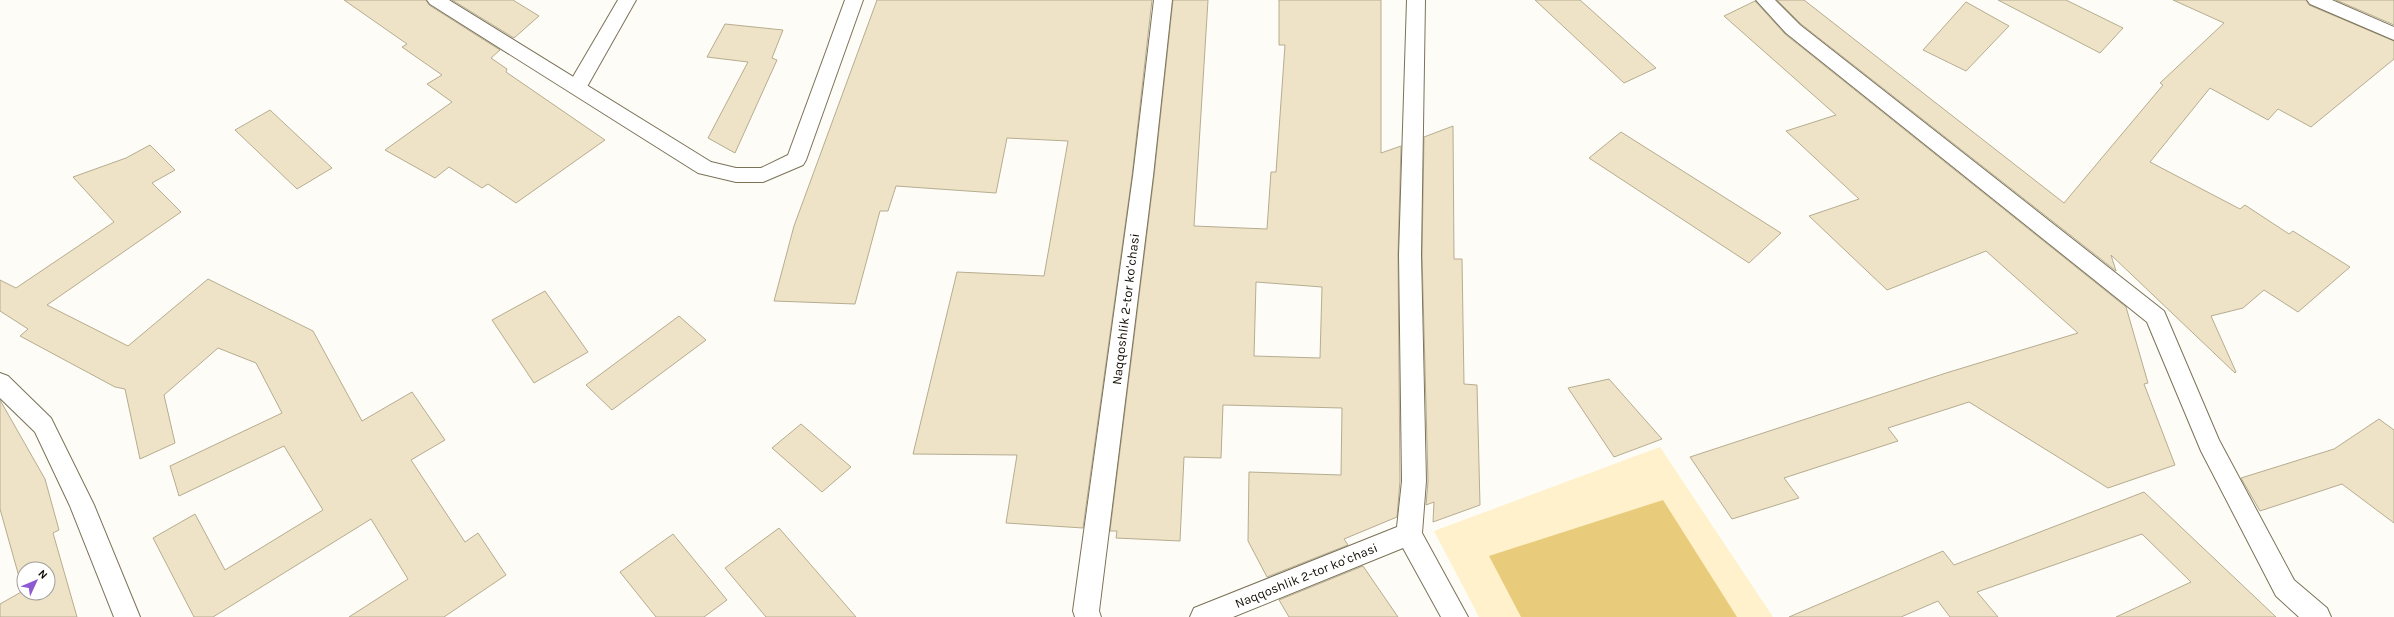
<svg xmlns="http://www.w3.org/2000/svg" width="2394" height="617" font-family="Karla,sans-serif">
<rect width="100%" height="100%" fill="#fefcf6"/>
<polygon fill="#fef1cc" points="1660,447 1773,617 1479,617 1434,531"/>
<polygon fill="#e8cc7b" points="1663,500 1737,617 1521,617 1489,556"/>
<g fill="#eee3c6" stroke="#b6ac90" fill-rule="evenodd">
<polygon points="344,0 426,0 429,5 500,50 491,58 507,69 506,72 605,140 516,203 488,184 482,188 449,167 435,178 385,150 452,102 427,84 442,75 402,47 407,44"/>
<polygon points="452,0 513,0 539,16 514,38"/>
<polygon points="877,0 1152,0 1132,176 1083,528 1006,523 1017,455 913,454 957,272 1044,276 1068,141 1007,138 996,193 896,186 888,211 880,211 855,304 774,301 794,226"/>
<path d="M1173 0H1208L1194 226 1267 229 1271 172H1276L1285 45H1279V0H1381V153L1401 146 1398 255 1400 481 1397 517 1344 539 1348 545 1267 577 1248 541 1249 472 1341 475 1342 408 1223 405 1221 458 1184 457 1180 541 1116 538 1117 531H1110L1154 176ZM1256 282 1322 287 1320 358 1254 356Z"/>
<polygon points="1535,0 1580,0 1656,68 1624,83"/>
<polygon points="1777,0 1804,0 2064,203 2163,85 2160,83 2224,23 2173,0 2306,0 2309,5 2394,41 2394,59 2311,127 2278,109 2268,120 2210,88 2150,162 2240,209 2245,205 2289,234 2293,231 2350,267 2298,312 2264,290 2243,308 2211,316 2236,372 2235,373 2111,255 2116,271 1801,24"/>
<polygon points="1998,0 2066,0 2123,28 2100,53"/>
<polygon points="2336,0 2394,0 2394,25"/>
<polygon points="1755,1 1785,34 2126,307 2148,383 2144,384 2175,465 2108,488 1969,402 1888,428 1898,441 1784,478 1799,498 1732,519 1690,457 1946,373 2078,333 1986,251 1887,290 1809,216 1859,199 1786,131 1836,115 1724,16"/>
<polygon points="1966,2 2009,26 1966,71 1923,50"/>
<polygon points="725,24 783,30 772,58 777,60 735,153 708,138 748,62 707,57"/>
<polygon points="270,110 332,168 297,189 235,130"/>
<polygon points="1453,126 1454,259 1462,259 1464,384 1477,385 1480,505 1433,522 1434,502 1426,505 1428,481 1422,255 1424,137"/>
<polygon points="1621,132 1781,233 1749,263 1589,158"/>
<polygon points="150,145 175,170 152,183 181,212 47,305 128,346 208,279 313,331 362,421 412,392 445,440 411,460 465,542 478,533 506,575 444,617 349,617 408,579 371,519 213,617 194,617 153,538 195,514 225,570 323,510 284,446 179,496 170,466 282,413 256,363 218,348 164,395 175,443 140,459 125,389 115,387 20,336 28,329 0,311 0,280 16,288 114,222 73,177 126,158"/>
<polygon points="545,291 588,352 534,383 492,320"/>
<polygon points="679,316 706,340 612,410 586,385"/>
<polygon points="1609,379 1662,439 1614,457 1568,388"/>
<path d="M0 400 45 479 59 530 53 533 77 617H0V604L23 591 0 509ZM24 569H48V593H24Z"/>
<polygon points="2379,419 2394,430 2394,523 2342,484 2260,511 2241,478 2334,449"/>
<polygon points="801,424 851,467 822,492 772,448"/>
<polygon points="2144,492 2276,617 2116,617 2191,582 2142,534 1977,592 1998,617 1950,617 1938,601 1901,617 1789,617 1943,551 1954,565"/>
<polygon points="779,528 856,617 766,617 725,568"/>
<polygon points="673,534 727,600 704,617 656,617 620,572"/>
<polygon points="1363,566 1398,617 1289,617 1279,600"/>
</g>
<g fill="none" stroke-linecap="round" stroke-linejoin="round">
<g stroke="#7b7258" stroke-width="2">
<polygon id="service" points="618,0 636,0 584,92 577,94 570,92 567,87"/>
</g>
<g stroke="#7b7258" stroke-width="2">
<g id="minor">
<polygon points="427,0 449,0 711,162 736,168 761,168 788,155 845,0 863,0 806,160 803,165 763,182 736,182 698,173 430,4"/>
<polygon points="1154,0 1172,0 1153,176 1099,611 1101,617 1075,617 1073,611 1133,176"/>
<polygon points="1407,0 1425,0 1421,255 1426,481 1422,533 1468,617 1441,617 1403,548 1233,617 1190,617 1194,608 1397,527 1402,481 1399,255"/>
<polygon points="1756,0 1775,0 1800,25 2164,311 2219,440 2294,580 2327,608 2331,617 2299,617 2276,596 2201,451 2147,322 1786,33"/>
<polygon points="2307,0 2332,0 2394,27 2394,40 2310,4"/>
<polygon points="0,373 8,376 51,418 94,505 140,617 114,617 70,506 35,432 0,398"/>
</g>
</g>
<use href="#service" fill="#fff" fill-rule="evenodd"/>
<use href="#minor" fill="#fff" fill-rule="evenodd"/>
</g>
<g text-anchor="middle" stroke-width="4" stroke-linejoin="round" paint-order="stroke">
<g font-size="13" fill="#110d04" stroke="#fff">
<text transform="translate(1125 309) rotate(-83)" y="5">Naqqoshlik 2-tor koʻchasi</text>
<text transform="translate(1306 575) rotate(-22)" y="5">Naqqoshlik 2-tor koʻchasi</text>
</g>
</g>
<g transform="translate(36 581) rotate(46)"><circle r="19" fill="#ffffff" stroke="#a09e9b"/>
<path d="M0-3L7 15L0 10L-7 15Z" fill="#8e5ad2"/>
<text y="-6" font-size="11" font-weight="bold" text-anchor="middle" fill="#110d04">N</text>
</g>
</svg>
